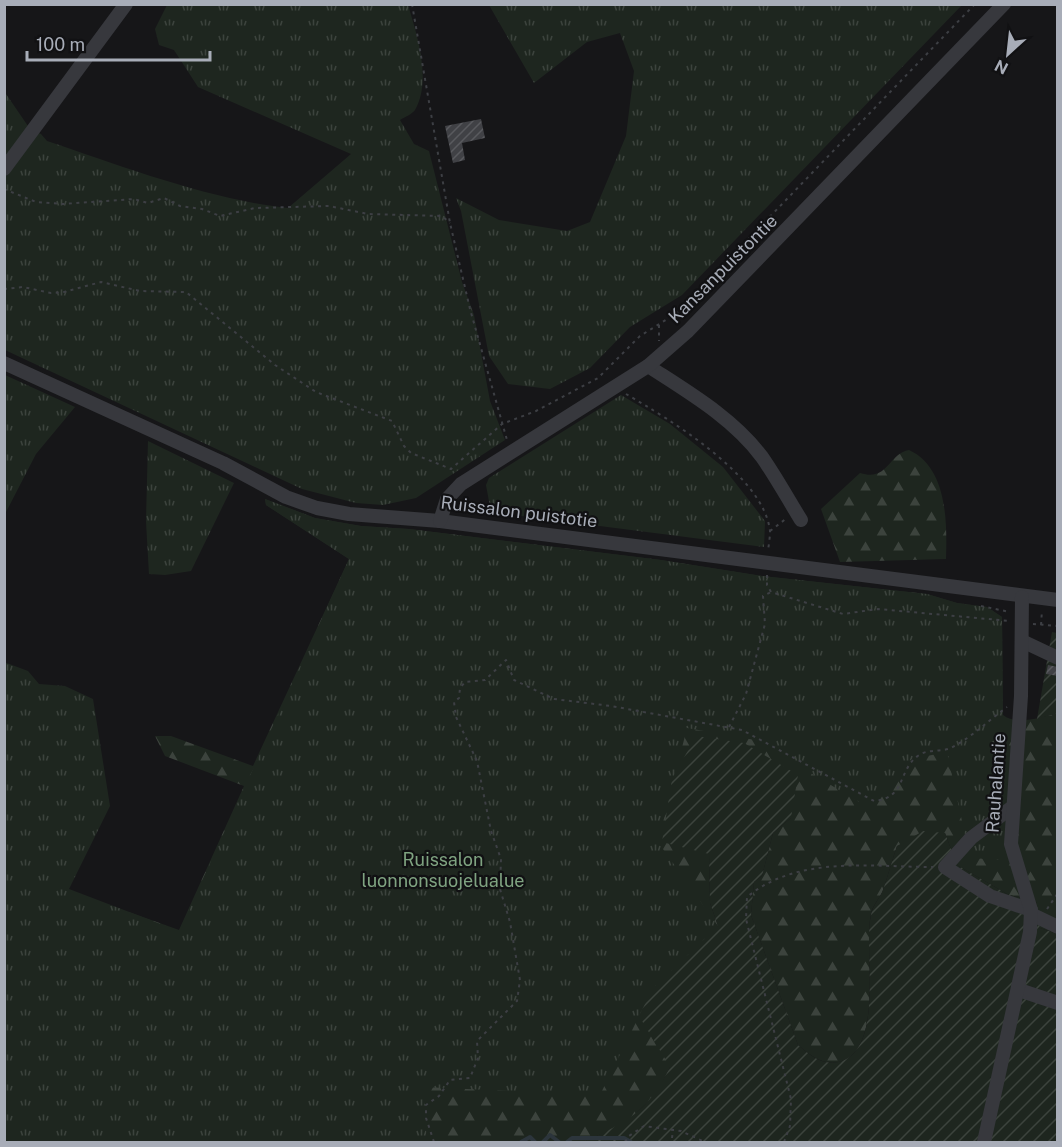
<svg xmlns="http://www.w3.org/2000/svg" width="1062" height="1147" font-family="'Public Sans',sans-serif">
<defs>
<pattern id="forest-firs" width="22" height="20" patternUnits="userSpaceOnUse" patternTransform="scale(1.5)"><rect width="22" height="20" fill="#1e261f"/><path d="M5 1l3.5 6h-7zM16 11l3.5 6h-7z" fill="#3c433d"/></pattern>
<pattern id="park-tufts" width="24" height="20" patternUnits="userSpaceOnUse" patternTransform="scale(1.5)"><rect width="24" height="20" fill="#1e261f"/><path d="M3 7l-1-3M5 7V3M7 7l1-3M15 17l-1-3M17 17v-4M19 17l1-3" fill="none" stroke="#3c433d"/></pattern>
<pattern id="garden-furrows" width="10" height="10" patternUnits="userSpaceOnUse" patternTransform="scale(1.5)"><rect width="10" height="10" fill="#1e261f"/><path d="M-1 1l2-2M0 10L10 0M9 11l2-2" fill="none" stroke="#3c433d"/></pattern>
<pattern id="building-hatch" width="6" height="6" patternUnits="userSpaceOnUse" patternTransform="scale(1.5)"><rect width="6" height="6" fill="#404145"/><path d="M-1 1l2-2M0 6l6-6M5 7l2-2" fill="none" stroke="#595a5e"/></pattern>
</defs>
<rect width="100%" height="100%" fill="#161618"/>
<g fill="url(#forest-firs)">
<path d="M909 450C948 468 947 524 946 559L840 562 821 509 860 473C888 482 888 454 909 450Z"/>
<path d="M265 499 315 518 361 526 409 529 661 560 762 576 927 594 957 603 987 607 1002 617 1003 715C1017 726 1042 717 1057 713V934L1040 928 1036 901 1009 895 957 865 945 833 897 846C892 861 888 875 883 890 880 898 872 906 871 914 863 947 885 1045 842 1061 825 1067 811 1056 798 1045L751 915 754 882 762 876 773 833 791 818 709 854 710 903 718 926 670 1067 657 1093 626 1123 583 1142H380L119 937 129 912 179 930 244 786 165 756 155 736H171L253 766 349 559 266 505Z"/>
</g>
<g fill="url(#park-tufts)">
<path d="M167 5H408C417 35 432 80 415 110 412 114 405 117 400 120L414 144 429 151 462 282 474 315 490 401 505 440 416 498 383 505 356 503 302 489 5 350 4 91 30 129 41 134 47 141C121 166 211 200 288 208L351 154 198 87 174 50 159 45 155 29Z"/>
<polygon points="489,5 489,4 962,5 682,295 630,327 590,368 550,389 508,384 489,356 461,211 456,198 499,220 567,231 590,222 626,136 634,71 620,33 587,42 534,83"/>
<polygon points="5,375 75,407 36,454 5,514"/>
<polygon points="621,395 670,424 723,467 765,521 764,547 491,512 486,485 489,478"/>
<polygon points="148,441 234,483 191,571 165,575 149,574 146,521"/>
<polygon points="265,499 315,518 361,526 409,529 661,560 762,576 927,594 957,603 987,607 1002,617 1004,860 970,858 947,752 912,759 880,790 861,803 755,740 687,728 658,842 718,926 653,988 600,1095 423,1087 427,1142 5,1142 4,662 28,671 39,684 65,686 93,699 110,806 69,889 179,931 349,559 266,505"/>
</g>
<g fill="url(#garden-furrows)">
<polygon points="1052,632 1057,633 1057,713 1037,719"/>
<path d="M696 736 744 743 798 775 791 818 773 833 762 876 754 882 751 915 798 1045C811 1056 824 1067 842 1061 885 1045 863 948 871 915 872 906 880 898 883 890 888 875 892 861 897 846L923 831 945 833 957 865 1009 895 1036 901 1040 928 1057 934V1142H583C627 1122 648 1112 670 1067L639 1016 653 988 718 926 710 903 709 854 662 842 672 779Z"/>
</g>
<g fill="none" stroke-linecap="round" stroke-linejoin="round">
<g stroke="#2c353c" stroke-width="4">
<polyline points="521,1142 530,1137 535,1142"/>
<polyline points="543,1142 550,1135 559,1142"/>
<polyline points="567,1142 572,1138 624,1138 631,1142"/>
</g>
</g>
<g fill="url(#building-hatch)">
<polygon points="481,119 485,138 462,143 465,160 453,163 445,126"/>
<polygon points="1048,665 1058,667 1058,676 1046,674"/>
</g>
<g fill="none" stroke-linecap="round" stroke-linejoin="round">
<g stroke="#3d3f44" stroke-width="2" stroke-dasharray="3 4.5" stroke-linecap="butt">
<polyline points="412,4 450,223 470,309 507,440"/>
<polyline points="4,189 36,202 63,204 134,199 148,203 164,198 180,206 202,209 220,216 255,208 329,206 368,214 442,216 450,223"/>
<polyline points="4,289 23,287 51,293 64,292 101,282 140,291 186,292 275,365 316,392 392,421 404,446 411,453 451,469 502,424 536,411 598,378 640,336 677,313 975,4"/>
<polyline points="659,325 659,341"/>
<path d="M626 394C669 419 764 476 770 531 770 537 769 544 768 550"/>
<polyline points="770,531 787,518"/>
<polyline points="767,575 767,585 771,592 843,614 878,609 1010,621"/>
<polyline points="981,606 1010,612"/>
<polyline points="1033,624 1058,626"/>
<polyline points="1041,625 1042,610"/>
<polyline points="729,727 746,694 765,624 763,596 771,592"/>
<polyline points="1047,909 1058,893"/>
<polyline points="672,1138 673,1130"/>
<path d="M434 1142 426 1118V1105L439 1096 450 1080 470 1078 478 1058 477 1041 517 1001 520 980 510 922 500 889 501 859 491 831 477 761 456 717 454 702 459 698 460 688 465 682 485 680 506 660 514 680 554 699 611 706 742 730 874 801C907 798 897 770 919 755 928 749 941 752 951 748 972 737 988 721 1007 707"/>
<polyline points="625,1142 629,1136 644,1126 681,1131 705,1142 730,1142"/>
<path d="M784 1142 790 1126 791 1099 746 919 747 897C798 855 871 867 933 867"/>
</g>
<g stroke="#37383d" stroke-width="14">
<polyline points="4,169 126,4"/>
<polyline points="4,363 223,463 286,497 317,508 349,514 440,521 1058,600"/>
<path d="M648 366C688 392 733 418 762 457 776 477 788 499 801 520"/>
<polyline points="440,521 447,499 461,484 648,366 688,331 1004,4"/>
<polyline points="1022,641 1058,658"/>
<polyline points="1011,808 971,838 945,867 990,896 1031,910"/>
<polyline points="1031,914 1058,927"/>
<polyline points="1019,990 1058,1003"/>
<polyline points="984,1142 1030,932 1031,910 1011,844 1021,696 1022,597"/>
</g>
</g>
<g text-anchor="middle" stroke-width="4.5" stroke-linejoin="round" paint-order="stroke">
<g font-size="18" fill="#a8adb8" stroke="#111113">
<text transform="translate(723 269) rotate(-45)" y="6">Kansanpuistontie</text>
<text transform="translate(519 512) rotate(7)" y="6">Ruissalon puistotie</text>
<text transform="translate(996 783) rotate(-86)" y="6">Rauhalantie</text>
</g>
<g font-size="18" fill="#7fa381" stroke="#111113">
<text x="443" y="866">Ruissalon<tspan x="443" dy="21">luonnonsuojelualue</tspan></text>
</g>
</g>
<rect width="1062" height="1147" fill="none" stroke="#a8adb8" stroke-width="12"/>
<g transform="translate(1008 54) rotate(207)" stroke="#111113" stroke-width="4.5" paint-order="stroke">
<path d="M0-4.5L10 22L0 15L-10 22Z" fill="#a8adb8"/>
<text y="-9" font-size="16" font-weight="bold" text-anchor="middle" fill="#a8adb8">N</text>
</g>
<path d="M27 51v9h183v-9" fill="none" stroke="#a8adb8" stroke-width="3"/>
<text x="36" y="51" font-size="18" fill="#a8adb8" stroke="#111113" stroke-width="4.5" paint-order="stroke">100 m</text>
</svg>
